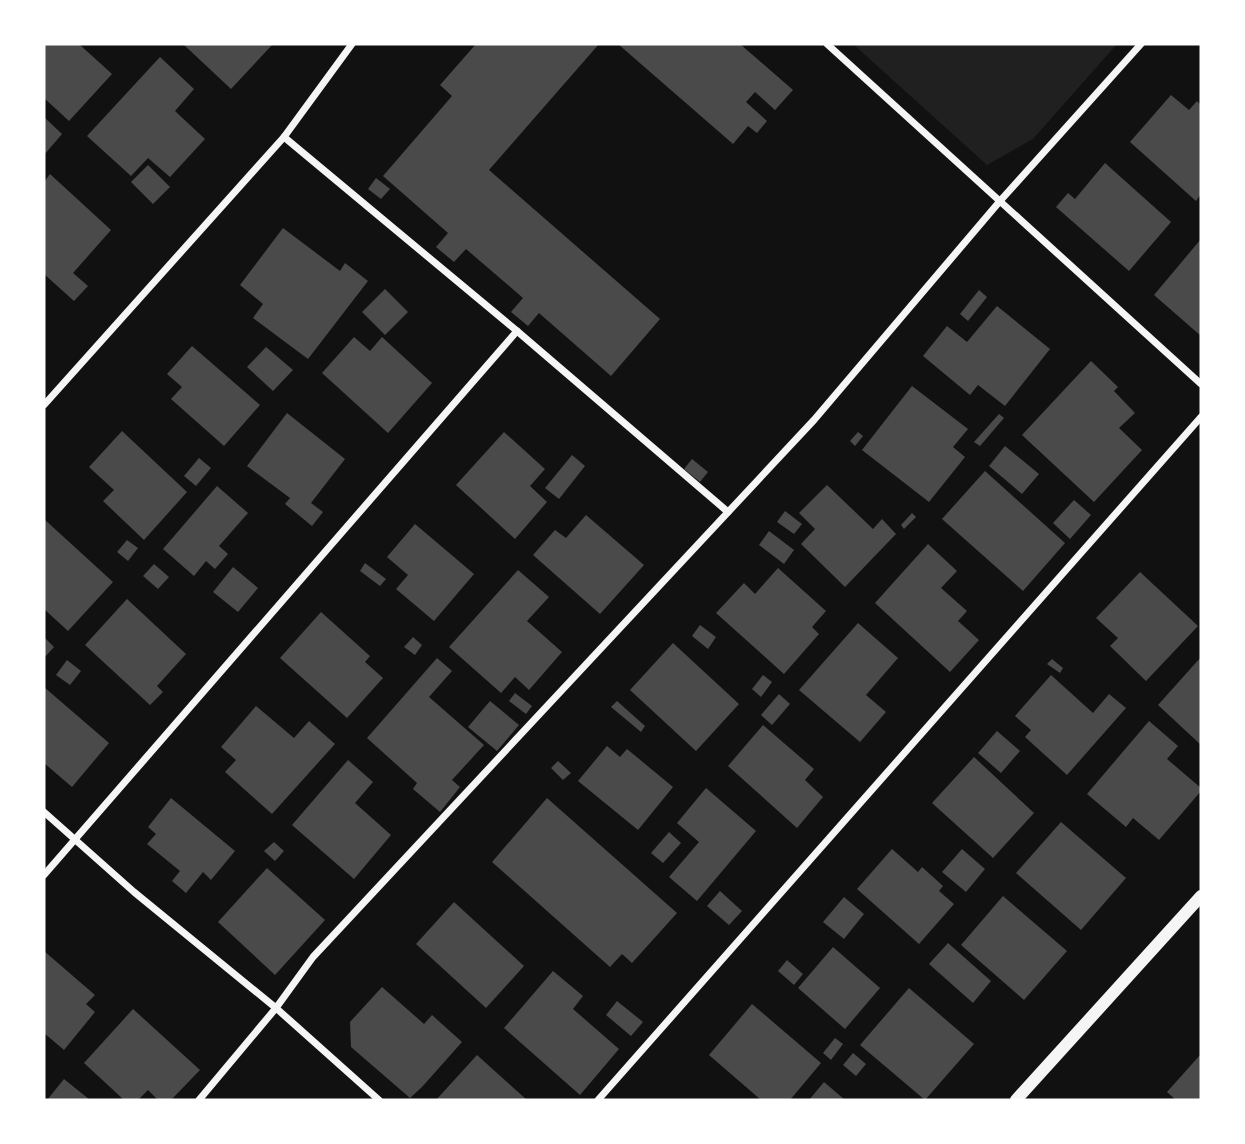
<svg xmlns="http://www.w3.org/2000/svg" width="1245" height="1144" font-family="Signika,sans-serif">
<rect width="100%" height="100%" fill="#111"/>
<polygon fill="#202020" points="853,44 1117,44 1033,139 987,165"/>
<g fill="#4a4a4a">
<polygon points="44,44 79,44 112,74 69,121 44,98"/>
<polygon points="183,44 270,44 272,45 231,89"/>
<polygon points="476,44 599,44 489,170 660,319 611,376 539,313 528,326 511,312 523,298 466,249 454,262 436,247 448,233 383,176 452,96 440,85"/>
<polygon points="618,44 740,44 793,90 775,110 755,92 746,102 767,121 757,133 748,126 733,144"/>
<polygon points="160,57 194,89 175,111 205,139 170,177 148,158 131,176 87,136"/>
<polygon points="1171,95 1189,110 1197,101 1201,105 1201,194 1196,201 1130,142"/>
<polygon points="44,117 62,134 44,155"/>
<polygon points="1105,163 1171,222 1129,271 1056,207 1068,193 1075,199"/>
<polygon points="148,165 170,187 153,204 131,182"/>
<polygon points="50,174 111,230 73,273 88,286 74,301 44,274 44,182"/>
<polygon points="376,178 390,189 381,199 368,189"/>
<polygon points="283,228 340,271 345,263 368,281 308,359 253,318 263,304 240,285"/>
<polygon points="1201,239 1201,336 1154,295"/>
<polygon points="385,289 408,312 385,335 362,312"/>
<polygon points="979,290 987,297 968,321 960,314"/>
<polygon points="997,306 1050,349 1005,406 978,385 970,395 923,356 947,326 967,342"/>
<polygon points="354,337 370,351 382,337 432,383 388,433 322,373"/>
<polygon points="192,346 260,405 224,446 171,399 182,387 167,374"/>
<polygon points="266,347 293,370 273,391 247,367"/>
<polygon points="1091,361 1118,387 1114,391 1135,413 1119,428 1142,450 1094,502 1022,435"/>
<polygon points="912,386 968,429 953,447 965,457 929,502 862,450"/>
<polygon points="287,413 345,459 311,503 323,512 312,526 285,504 290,498 247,466"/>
<polygon points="999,414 1004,418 980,446 974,442"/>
<polygon points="122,431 187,492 144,540 103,501 114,490 89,467"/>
<polygon points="504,432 545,469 530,486 547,502 515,539 456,485"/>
<polygon points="858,432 863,436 855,446 850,441"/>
<polygon points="1005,446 1039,474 1022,494 989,466"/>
<polygon points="572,455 585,466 559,499 545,488"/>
<polygon points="199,458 211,468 196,486 184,476"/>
<polygon points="692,459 708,472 700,482 684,469"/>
<polygon points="985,471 1065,543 1023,591 942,519"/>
<polygon points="827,485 873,529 882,519 896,534 845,587 801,544 815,529 799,513"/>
<polygon points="217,486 248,513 219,546 228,554 215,569 206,561 194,576 163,549"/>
<polygon points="1074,500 1091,515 1070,539 1053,523"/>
<polygon points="785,511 802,524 794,534 777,522"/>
<polygon points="912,513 916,517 904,529 901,525"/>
<polygon points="586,515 644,565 600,614 533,555 555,530 566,538"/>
<polygon points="44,519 113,582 68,631 44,609"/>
<polygon points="415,524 474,574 434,621 396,589 408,575 387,557"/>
<polygon points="769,531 794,550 784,564 759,545"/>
<polygon points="127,540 138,548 128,561 117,552"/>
<polygon points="928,544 957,571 941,588 967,611 958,621 979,640 950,672 875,603"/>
<polygon points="365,563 386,579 380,586 360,571"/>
<polygon points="154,564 169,577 158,589 143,576"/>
<polygon points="233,567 258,588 238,612 213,592"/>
<polygon points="778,568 826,611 812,627 819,634 784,674 716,613 744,583 755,594"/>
<polygon points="518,570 549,597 527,621 562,652 529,690 515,677 501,693 449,647"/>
<polygon points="1140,572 1198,626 1146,681 1110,646 1118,638 1096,618"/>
<polygon points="127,599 186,654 157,686 163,692 150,705 85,645"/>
<polygon points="321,612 370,656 365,662 383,678 347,718 280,658"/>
<polygon points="858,623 898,658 866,695 886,712 860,742 799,690"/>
<polygon points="700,625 716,637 708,649 692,636"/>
<polygon points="44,637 54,647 44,658"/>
<polygon points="413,637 422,645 415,655 404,647"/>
<polygon points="673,643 739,704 696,751 630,690"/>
<polygon points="1201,657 1201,745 1158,705"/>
<polygon points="437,658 452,671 429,697 484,745 452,780 460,787 440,812 413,789 417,783 367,738"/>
<polygon points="1052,659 1063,668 1060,673 1047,664"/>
<polygon points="67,660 81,671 70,685 56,675"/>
<polygon points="763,675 772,682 761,697 752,689"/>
<polygon points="1051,675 1093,713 1109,694 1126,708 1067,775 1025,737 1031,730 1015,716"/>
<polygon points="44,687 109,743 72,787 44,763"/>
<polygon points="515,693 532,706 526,714 509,701"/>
<polygon points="779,694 790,704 772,725 761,715"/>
<polygon points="490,701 519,725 497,751 468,727"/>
<polygon points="617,701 645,726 641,732 611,707"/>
<polygon points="256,706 294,738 309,721 335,744 272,814 225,772 236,760 221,747"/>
<polygon points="1149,721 1178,746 1167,759 1201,788 1201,791 1159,840 1133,818 1126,827 1087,794"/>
<polygon points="763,725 814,769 805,780 823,797 797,828 728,766"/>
<polygon points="997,731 1020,751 1001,773 978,753"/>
<polygon points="607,746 620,757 627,749 673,787 638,830 578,781"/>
<polygon points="974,757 1034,813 993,858 932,803"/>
<polygon points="348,760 373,782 355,803 391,835 354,879 292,825"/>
<polygon points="558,761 571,773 563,780 551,768"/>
<polygon points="706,788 756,831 697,901 669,877 699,842 677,823"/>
<polygon points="171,798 235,851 211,880 203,872 186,893 172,881 180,871 147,844 156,834 148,827"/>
<polygon points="547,798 677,913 632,963 622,954 610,967 492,862"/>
<polygon points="1061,822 1126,878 1081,930 1016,873"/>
<polygon points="669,832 681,843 663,863 651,853"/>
<polygon points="274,842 284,851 275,861 264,851"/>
<polygon points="892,849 918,872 922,867 943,886 939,891 954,904 919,944 857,889"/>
<polygon points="962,849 985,869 966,892 942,872"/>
<polygon points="267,868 325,920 275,975 218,922"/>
<polygon points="720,891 742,911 729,925 707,906"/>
<polygon points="1003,896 1067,951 1024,1000 961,945"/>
<polygon points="844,897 864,914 844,939 823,922"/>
<polygon points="454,902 524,966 486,1008 416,944"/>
<polygon points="948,943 991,981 973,1003 929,964"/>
<polygon points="833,947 880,988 845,1029 798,988"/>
<polygon points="44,951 95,995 86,1004 95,1012 64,1050 44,1033"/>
<polygon points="787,960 803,974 794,985 778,971"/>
<polygon points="553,971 583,996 573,1009 619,1049 580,1095 504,1028"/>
<polygon points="382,987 424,1024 432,1015 462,1042 422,1087 410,1098 351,1047 350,1022"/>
<polygon points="909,988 974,1044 925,1100 860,1045"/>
<polygon points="617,1001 643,1022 631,1036 606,1015"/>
<polygon points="752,1004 821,1063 790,1100 761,1100 709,1055"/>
<polygon points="133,1009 200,1070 171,1100 158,1100 148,1090 138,1100 124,1100 84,1063"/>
<polygon points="835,1038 843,1044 831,1060 823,1053"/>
<polygon points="853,1053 866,1064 856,1076 843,1065"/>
<polygon points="1201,1054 1201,1100 1176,1100 1167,1092"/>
<polygon points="477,1055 527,1100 436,1100"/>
<polygon points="64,1079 90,1100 47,1100"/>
<polygon points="824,1082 845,1100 809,1100"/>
</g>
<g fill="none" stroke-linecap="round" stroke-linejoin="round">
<g stroke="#f5f5f5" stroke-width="7">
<polyline points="827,44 1201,384"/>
<polyline points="284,137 517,331 728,512"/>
<polyline points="44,405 284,137 352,44"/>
<polyline points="44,812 134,892 276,1008 379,1100"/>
<polyline points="44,875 517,331"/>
<polyline points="199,1100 276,1008 313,957 814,420 1000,201 1141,44"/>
<polyline points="598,1100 1201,417"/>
</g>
<polyline stroke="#f5f5f5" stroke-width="12" points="1016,1100 1201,896"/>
</g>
<rect width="1245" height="1144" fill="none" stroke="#ffffff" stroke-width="91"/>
</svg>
